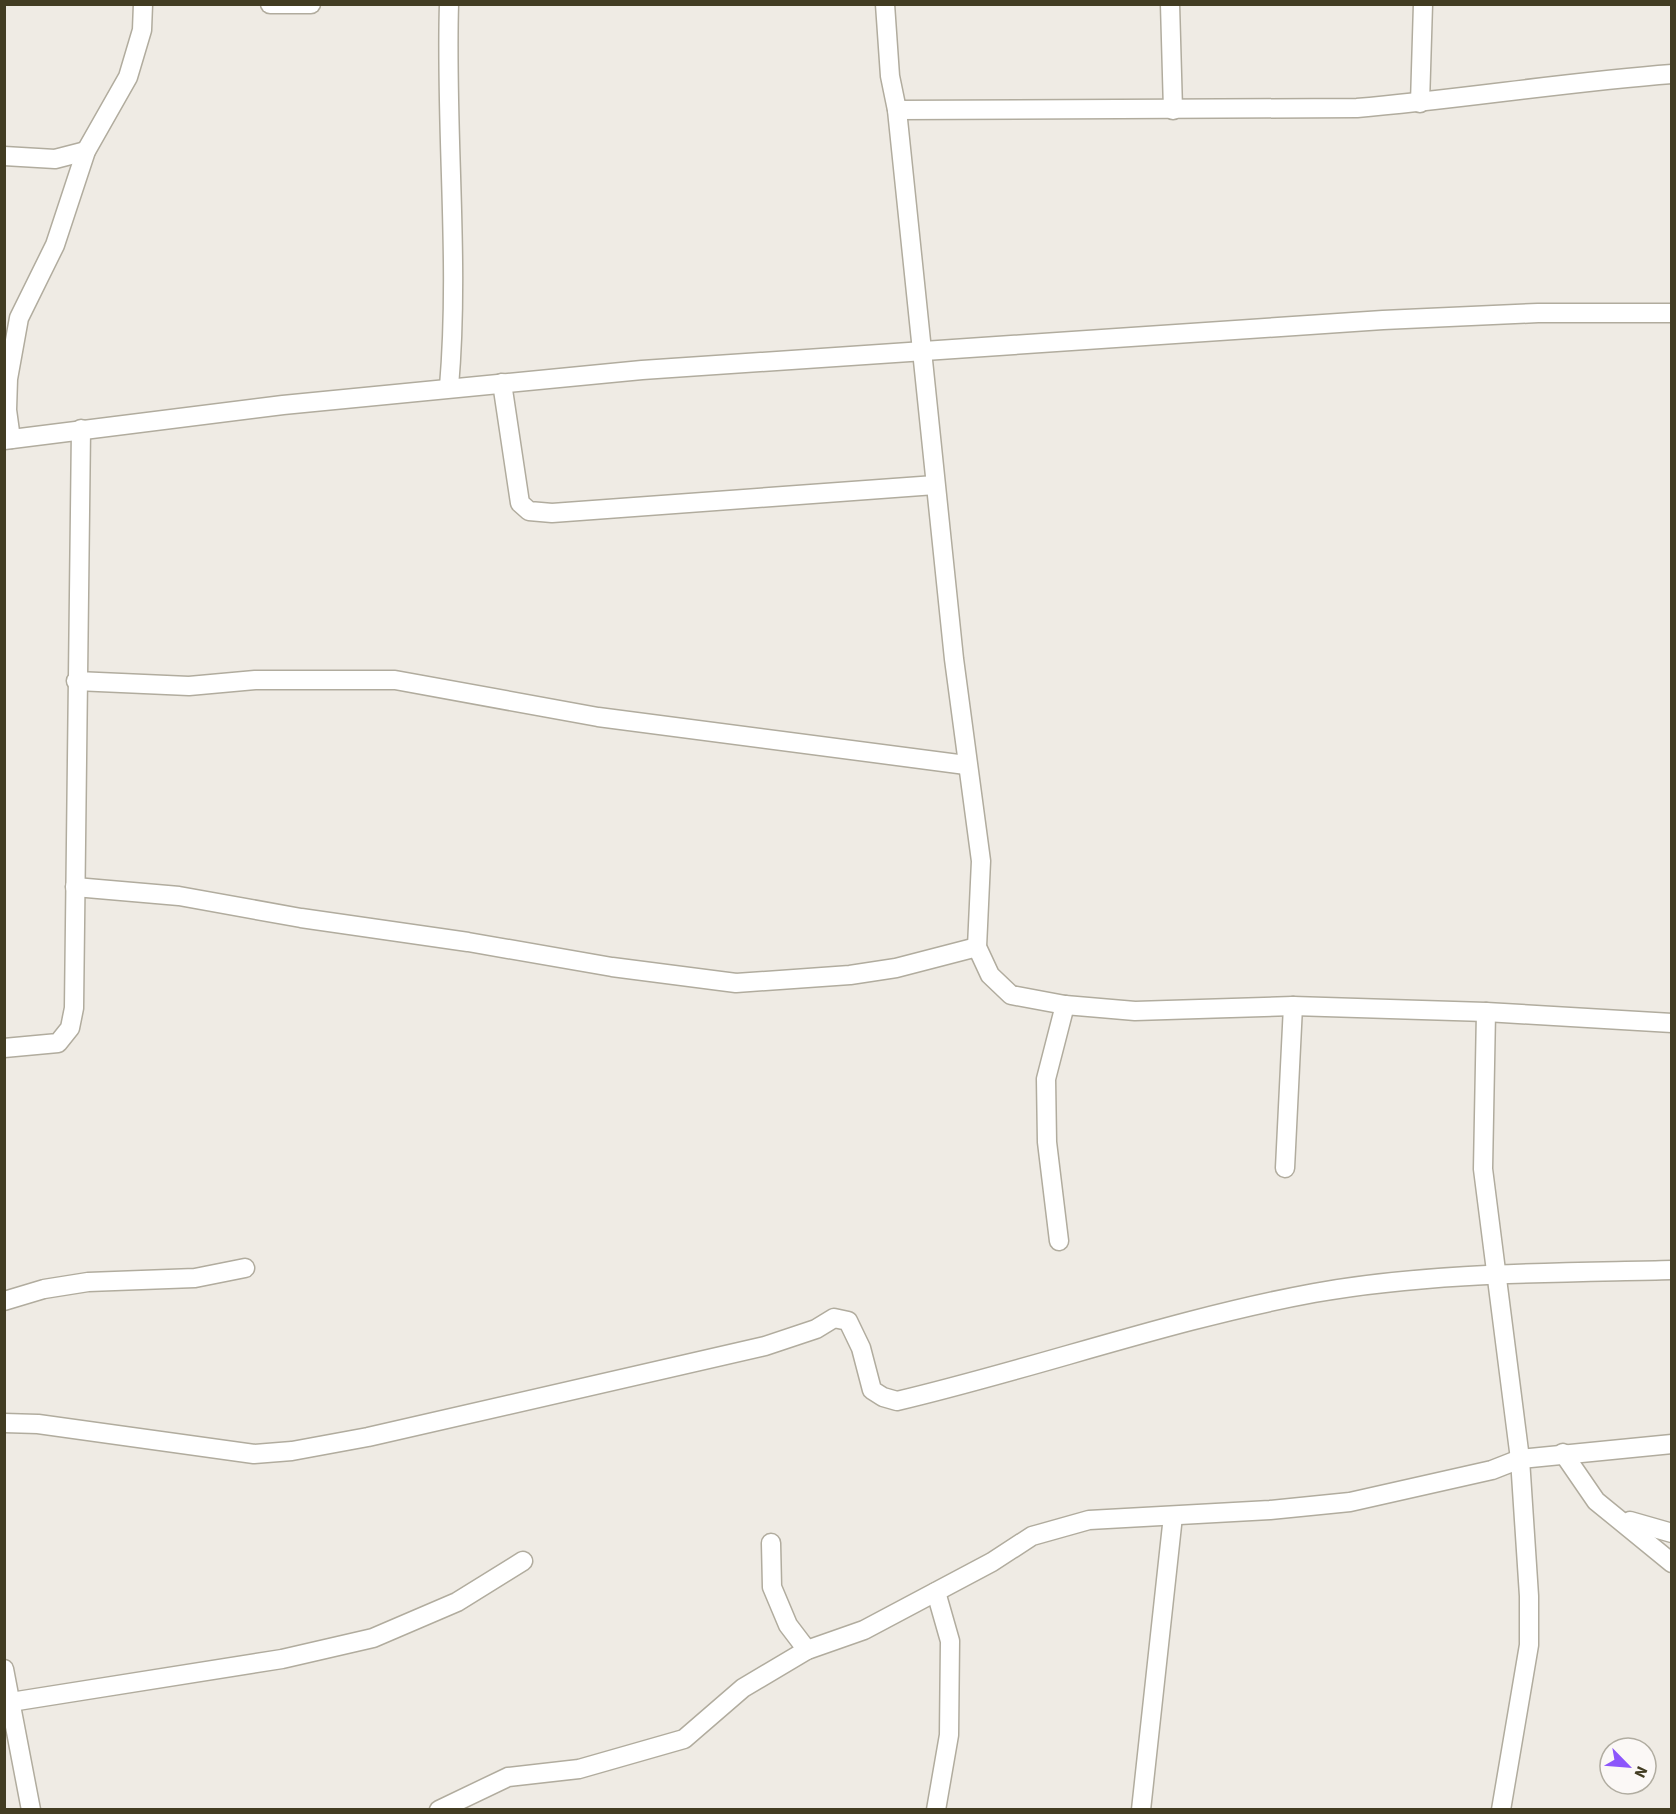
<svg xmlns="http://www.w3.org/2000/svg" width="1676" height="1814" font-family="'Source Sans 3',sans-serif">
<rect width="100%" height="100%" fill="#efebe4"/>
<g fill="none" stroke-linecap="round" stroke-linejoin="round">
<g stroke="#b1ac9e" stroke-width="21">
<g id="minor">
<polyline points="270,4 311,4"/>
<path d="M449 4C445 132 460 260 449 387"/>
<polyline points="885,4 890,76 897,110 954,659 981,861 977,947 990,975 1011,995 1065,1005 1135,1011 1293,1006 1486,1012 1672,1023"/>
<polyline points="1170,4 1173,110"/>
<polyline points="1420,103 1423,4"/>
<path d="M897 110 1357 108C1462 99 1566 82 1672 74"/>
<polyline points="4,156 55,159 86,151"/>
<polyline points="502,383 520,503 529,511 552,513 935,485"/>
<polyline points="11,439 7,410 8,379 19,318 55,245 86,151 128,77 142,30 143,4"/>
<polyline points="4,440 283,405 642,370 1383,320 1538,313 1672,313"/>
<polyline points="76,681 189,686 255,680 395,680 598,717 966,765"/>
<polyline points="75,887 179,896 301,918 468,942 612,967 736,983 850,975 896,968 977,947"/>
<polyline points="1486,1012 1483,1169 1520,1459 1529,1596 1529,1645 1501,1810"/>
<polyline points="4,1048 58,1043 70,1028 74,1008 81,429"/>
<polyline points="1285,1168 1293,1006"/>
<polyline points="1059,1241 1047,1142 1046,1079 1065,1005"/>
<polyline points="4,1301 44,1289 88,1282 195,1278 245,1268"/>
<path d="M4 1423 38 1424 254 1454 292 1451 368 1437 765 1346 816 1329 834 1318 848 1321 861 1348 872 1390 883 1397 897 1401C1037 1368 1173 1319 1314 1293 1431 1272 1553 1273 1672 1270"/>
<polyline points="1563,1453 1596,1501 1672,1563"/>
<polyline points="1630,1521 1672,1533"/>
<polyline points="771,1543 772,1587 788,1625 807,1650"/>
<polyline points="936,1592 950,1641 949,1735 936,1810"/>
<polyline points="4,1669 31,1810"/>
<polyline points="11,1702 282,1659 373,1638 457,1602 523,1561"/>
<polyline points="439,1810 508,1777 579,1769 684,1739 743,1688 807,1650 864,1630 992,1562 1032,1536 1089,1520 1270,1510 1350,1502 1492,1470 1520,1459 1672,1444"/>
<polyline points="1141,1810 1173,1516"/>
</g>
</g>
<use href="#minor" stroke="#fff" stroke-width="18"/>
</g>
<rect width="1676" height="1814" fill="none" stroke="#423c22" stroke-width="12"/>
<g transform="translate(1628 1766) rotate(115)"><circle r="28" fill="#fbf8f6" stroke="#b1ada1" stroke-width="1.5"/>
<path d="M0-4.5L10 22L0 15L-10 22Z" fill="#8c56fb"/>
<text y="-9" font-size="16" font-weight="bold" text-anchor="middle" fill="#423c22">N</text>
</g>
</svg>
